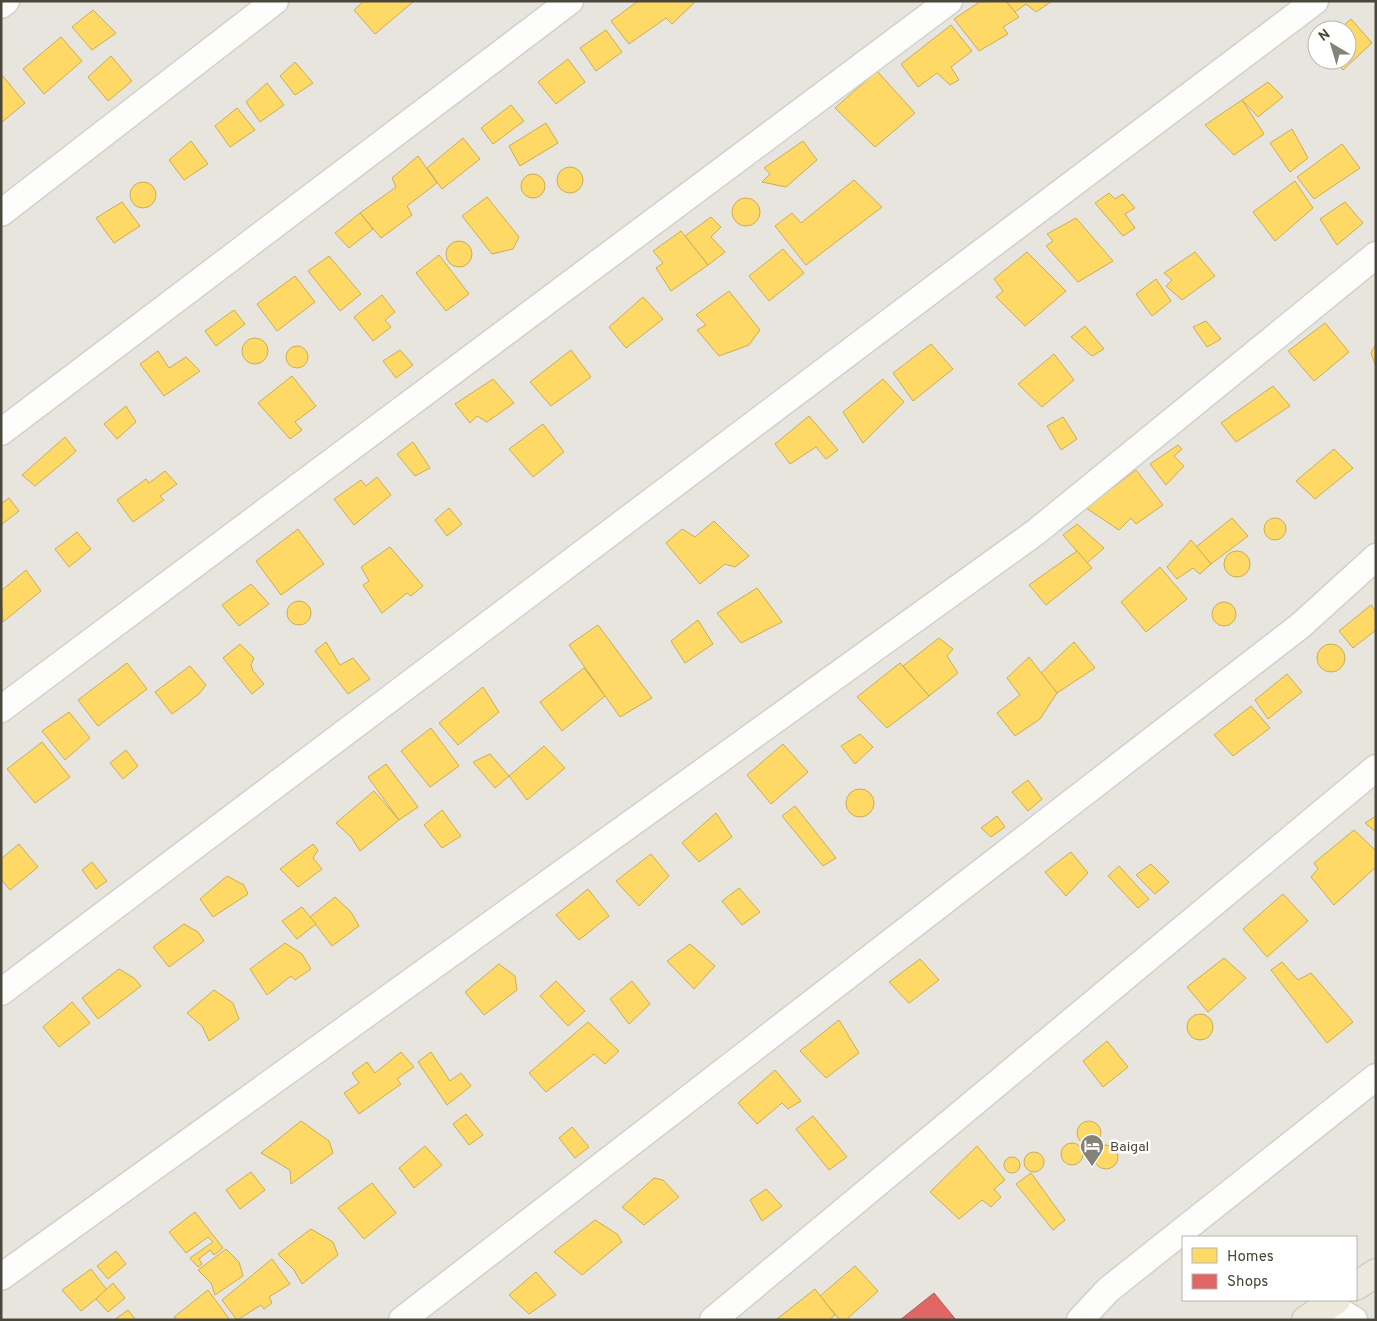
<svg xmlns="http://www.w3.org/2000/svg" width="1377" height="1321" font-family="Overpass,sans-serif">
<rect width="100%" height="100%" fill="#f3f3ee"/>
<path fill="#e7e5dd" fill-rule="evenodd" d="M1 1H1376V1320H1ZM1317 30H1347V60H1317ZM1183 1237H1356V1300H1183Z"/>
<g fill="#ffd966" stroke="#c9ad59">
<polygon points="364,1 413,1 413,2 375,34 354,10"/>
<polygon points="638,1 696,1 672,24 666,18 629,44 611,21"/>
<polygon points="981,1 1006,1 1019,17 1003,27 1008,34 979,51 954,19"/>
<polygon points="1006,1 1052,1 1036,12 1026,4 1015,12"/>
<polygon points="93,10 116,33 92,50 72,27"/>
<polygon points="1351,19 1372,43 1343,70 1334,60 1347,60 1347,30 1338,30"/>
<polygon points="951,25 972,51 951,67 959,80 950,85 937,73 918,87 901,64"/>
<polygon points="606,30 622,52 596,71 580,48"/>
<polygon points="61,37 82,61 44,94 23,69"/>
<polygon points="111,56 132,81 108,101 88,77"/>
<polygon points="568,59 585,82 556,104 538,82"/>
<polygon points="295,62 313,83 295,95 280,76"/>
<polygon points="877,71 915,113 875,147 835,108"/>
<polygon points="1,74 25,103 1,123"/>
<polygon points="1268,82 1283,97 1258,117 1242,100"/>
<polygon points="267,83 284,105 260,122 246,102"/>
<polygon points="1242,100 1264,134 1234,155 1205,125"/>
<polygon points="511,105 524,121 493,144 481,128"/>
<polygon points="237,108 255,130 230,147 215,126"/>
<polygon points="546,123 558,143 520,166 509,146"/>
<polygon points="1292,129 1308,158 1290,172 1270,143"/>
<polygon points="463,138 480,159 442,189 427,168"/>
<polygon points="191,141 208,164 184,180 169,160"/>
<polygon points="803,141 817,160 786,187 762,182 770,174 764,168"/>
<polygon points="1342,144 1360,168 1314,199 1297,177"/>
<polygon points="418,156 437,183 407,206 412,215 381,238 360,213 396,187 392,178"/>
<circle cx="570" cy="180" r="13"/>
<circle cx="533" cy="186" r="12"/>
<polygon points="854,180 882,207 806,265 775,226 792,213 801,223"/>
<polygon points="1295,181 1313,208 1275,241 1253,212"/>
<circle cx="143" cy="195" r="13"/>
<polygon points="1109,193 1115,199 1123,194 1135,208 1125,214 1135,228 1123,236 1095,203"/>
<polygon points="487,197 519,237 513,249 492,254 462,216"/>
<circle cx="746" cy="212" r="14"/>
<polygon points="122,202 140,226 114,243 96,218"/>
<polygon points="1345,202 1363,223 1337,245 1320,219"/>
<polygon points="360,213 373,229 349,248 335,233"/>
<polygon points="711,217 721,227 711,237 725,252 708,265 685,236"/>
<polygon points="1076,218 1113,261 1078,282 1046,246 1053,241 1047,234"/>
<polygon points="681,231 708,265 671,291 656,268 663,263 653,251"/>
<circle cx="459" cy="254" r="13"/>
<polygon points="783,249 804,273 769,301 749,276"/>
<polygon points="1027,252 1066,291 1025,326 996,297 1003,291 994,279"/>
<polygon points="1195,252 1215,276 1182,300 1166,286 1172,280 1164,273"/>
<polygon points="439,255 469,294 446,311 416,273"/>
<polygon points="329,256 361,294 340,311 308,271"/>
<polygon points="295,276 315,302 277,331 257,304"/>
<polygon points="1156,279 1171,301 1152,316 1136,294"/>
<polygon points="729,291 760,330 749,345 719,356 697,330 706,325 696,315"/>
<polygon points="382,295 395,312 385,320 391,327 373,341 354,317"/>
<polygon points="643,297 663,319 626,348 609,327"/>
<polygon points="234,310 245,324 216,346 205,331"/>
<polygon points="1206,321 1221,339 1207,347 1193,327"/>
<polygon points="1325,323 1349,352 1314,381 1288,351"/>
<polygon points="1085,326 1104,349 1092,356 1071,337"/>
<circle cx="255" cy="351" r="13"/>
<polygon points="1376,343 1376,367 1371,353"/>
<polygon points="931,344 953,369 913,401 893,373"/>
<circle cx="297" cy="357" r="11"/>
<polygon points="400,350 413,365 396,378 383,361"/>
<polygon points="571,350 591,377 551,406 530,382"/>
<polygon points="158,351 169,368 186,357 200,371 164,396 140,364"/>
<polygon points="1054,354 1074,380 1042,407 1018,384"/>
<polygon points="292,376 316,406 295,422 302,430 290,439 258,403"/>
<polygon points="493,379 514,403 487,422 477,416 470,423 455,404"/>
<polygon points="883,379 904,402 863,443 843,412"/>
<polygon points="1273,386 1290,406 1236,442 1221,423"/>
<polygon points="126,406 136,422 117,439 104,424"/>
<polygon points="809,416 838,450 826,459 816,447 790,464 775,444"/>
<polygon points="1063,417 1077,439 1061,450 1047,426"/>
<polygon points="543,424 564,452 533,477 509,449"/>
<polygon points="65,437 76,451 72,455 35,486 22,475"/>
<polygon points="413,442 430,468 415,476 397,454"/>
<polygon points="1178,445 1182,449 1174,456 1184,466 1166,485 1150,464"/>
<polygon points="1334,449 1353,468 1315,499 1296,481"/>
<polygon points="1136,470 1163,505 1136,524 1131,518 1119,530 1086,508"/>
<polygon points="165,471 177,484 160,496 164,500 133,522 117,500 146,479 149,483"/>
<polygon points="377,477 391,495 354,525 334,499 361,480 366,486"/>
<polygon points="9,498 19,511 1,525 1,504"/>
<polygon points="449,508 462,524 447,536 435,520"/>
<circle cx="1275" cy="529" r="11"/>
<polygon points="1232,518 1248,536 1211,564 1196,547"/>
<polygon points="714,521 749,556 735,567 725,564 700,584 666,543 682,529 695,537"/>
<polygon points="1077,524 1104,548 1087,563 1063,535"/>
<polygon points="298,529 324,564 281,595 256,561"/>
<polygon points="77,532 91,549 69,567 55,549"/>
<polygon points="1191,540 1211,564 1200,574 1193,568 1177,579 1167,567"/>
<polygon points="390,547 423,586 411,596 407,593 382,613 363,585 369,581 361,567"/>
<circle cx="1237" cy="564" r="13"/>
<polygon points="1077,551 1092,568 1046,605 1029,585"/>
<polygon points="1160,567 1187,599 1146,632 1121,602"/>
<polygon points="26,570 41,591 3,622 1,591"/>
<polygon points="251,584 269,604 239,626 222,605"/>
<polygon points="757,588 782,622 741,643 717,613"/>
<circle cx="299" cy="613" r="12"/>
<circle cx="1224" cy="614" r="12"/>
<polygon points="1371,605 1376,612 1376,630 1353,648 1339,631"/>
<polygon points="698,620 713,644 685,663 671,641"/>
<polygon points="598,625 652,698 620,717 569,645"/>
<polygon points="939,638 953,649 947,656 958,673 929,696 903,666"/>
<polygon points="326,642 340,665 353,658 370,679 348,694 315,651"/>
<polygon points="1074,642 1095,668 1057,693 1041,673"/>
<circle cx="1331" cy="658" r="14"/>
<polygon points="240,644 254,658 251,665 253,671 264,684 252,694 223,658"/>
<polygon points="1029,657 1057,693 1040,719 1015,736 997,713 1020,695 1007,678"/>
<polygon points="127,663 147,689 98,726 78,700"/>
<polygon points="900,663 929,696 887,728 857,697"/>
<polygon points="190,666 206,685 199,694 172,714 155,692"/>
<polygon points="584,668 605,696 562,731 540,702"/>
<polygon points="1287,674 1302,692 1268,719 1255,700"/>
<polygon points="483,687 499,712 458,745 439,723"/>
<polygon points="1251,706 1270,728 1233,756 1214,735"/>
<polygon points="69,712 90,738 65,760 42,731"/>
<polygon points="431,728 459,766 430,787 401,751"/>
<polygon points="860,734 873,747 855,764 841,746"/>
<polygon points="42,742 70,777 35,803 7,769"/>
<polygon points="783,744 808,772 771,804 747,775"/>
<polygon points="544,746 565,768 527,800 509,776"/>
<polygon points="126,750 138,766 123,779 110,763"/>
<polygon points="490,754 509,776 495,788 473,762"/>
<polygon points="386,764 418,807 399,820 368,777"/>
<polygon points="1028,780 1042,799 1028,811 1012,792"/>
<circle cx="860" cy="803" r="14"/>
<polygon points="374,791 399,820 360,851 351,837 336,823"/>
<polygon points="795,806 836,858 823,866 782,816"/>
<polygon points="442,810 461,836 442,848 424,825"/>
<polygon points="716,813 732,837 699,862 682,843"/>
<polygon points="997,816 1005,827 991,837 981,828"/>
<polygon points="1376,816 1376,832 1365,823"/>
<polygon points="1354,830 1376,851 1376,867 1334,905 1311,877 1318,869 1314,863"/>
<polygon points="19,844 38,867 10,890 1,879 1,859"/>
<polygon points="313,844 318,850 313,858 322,869 298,887 280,869"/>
<polygon points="1071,852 1088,873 1066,896 1045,872"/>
<polygon points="651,854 669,876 639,906 616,881"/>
<polygon points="92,862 107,881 96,889 82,870"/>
<polygon points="1151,864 1169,882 1155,894 1136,875"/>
<polygon points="1119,866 1149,899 1138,908 1108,876"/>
<polygon points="227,876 244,885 248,894 213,917 200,899"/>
<polygon points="739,888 760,912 742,925 722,901"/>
<polygon points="588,889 609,916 579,940 556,915"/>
<polygon points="1283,894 1308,921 1267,957 1243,929"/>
<polygon points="335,897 351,912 359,926 332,946 310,917"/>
<polygon points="302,907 316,924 297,939 282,921"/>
<polygon points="184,924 198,932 204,941 169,967 153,947"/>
<polygon points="285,943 302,954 311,969 295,980 291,976 267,995 250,969"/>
<polygon points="690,944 715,966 694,989 667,961"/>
<polygon points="1224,958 1246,978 1208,1012 1187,987"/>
<polygon points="920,959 939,980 909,1003 889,982"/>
<polygon points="1282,962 1298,980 1311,973 1353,1022 1327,1043 1271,970"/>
<polygon points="499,964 515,976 517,990 484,1015 465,992"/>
<polygon points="119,969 134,978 141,986 98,1019 82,998"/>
<polygon points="556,981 585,1011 568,1026 540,996"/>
<polygon points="632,981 650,1004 629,1024 610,999"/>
<polygon points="214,990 233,1003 239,1019 209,1041 202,1026 187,1013"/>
<polygon points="72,1002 90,1023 59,1047 43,1027"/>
<circle cx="1200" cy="1027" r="13"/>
<polygon points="839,1020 859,1053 826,1078 800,1051"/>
<polygon points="588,1022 619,1051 605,1064 594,1054 546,1092 529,1073"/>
<polygon points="1107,1041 1128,1067 1103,1087 1083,1061"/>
<polygon points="401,1052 414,1067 397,1079 401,1084 359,1114 344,1093 359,1083 352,1073 367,1062 375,1073"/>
<polygon points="431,1052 450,1081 461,1073 471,1086 447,1105 418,1062"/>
<polygon points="775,1070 801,1101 788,1109 782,1103 757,1124 738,1103"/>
<polygon points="466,1114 483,1135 469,1145 453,1124"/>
<polygon points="813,1116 847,1157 829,1170 796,1129"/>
<polygon points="301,1121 329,1141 333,1153 291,1184 290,1170 261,1153"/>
<circle cx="1089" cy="1133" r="12"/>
<polygon points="572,1127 589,1147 575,1158 559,1138"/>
<circle cx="1072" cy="1154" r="11"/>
<circle cx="1106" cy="1157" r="12"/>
<polygon points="425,1146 442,1165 414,1188 399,1168"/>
<polygon points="977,1146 1005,1180 994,1189 1001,1197 991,1207 982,1200 959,1219 930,1192"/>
<circle cx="1034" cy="1162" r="10"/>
<circle cx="1012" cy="1165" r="8"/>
<polygon points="251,1172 265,1190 240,1209 226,1190"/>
<polygon points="1031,1173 1065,1220 1053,1230 1016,1184"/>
<polygon points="654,1178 663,1180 679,1197 644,1225 622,1207"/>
<polygon points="372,1183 396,1213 364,1239 338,1208"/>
<polygon points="766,1189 782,1206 762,1221 750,1200"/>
<polygon points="195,1212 223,1248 214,1255 210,1250 199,1259 202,1264 198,1267 190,1258 213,1242 208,1237 186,1253 169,1232"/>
<polygon points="595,1220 617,1234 622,1242 582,1275 554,1252"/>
<polygon points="311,1229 333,1242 338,1255 302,1284 294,1270 278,1254"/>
<polygon points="226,1249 239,1262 243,1276 215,1295 211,1283 198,1270"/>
<polygon points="116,1251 126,1264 108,1279 97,1266"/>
<polygon points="272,1259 290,1284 269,1297 272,1303 264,1309 261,1305 237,1320 222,1300"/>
<polygon points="855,1266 878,1291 846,1320 840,1320 820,1296"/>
<polygon points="91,1269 107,1290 81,1311 62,1290"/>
<polygon points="536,1272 556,1295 529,1314 509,1295"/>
<polygon points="113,1283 125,1298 108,1312 96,1299"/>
<polygon points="815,1289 835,1315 829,1320 777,1319"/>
<polygon points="208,1290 230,1320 177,1320 174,1317"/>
<polygon points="128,1310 136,1320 114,1320"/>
</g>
<polygon fill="#e06666" stroke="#b35c59" points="934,1293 956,1320 900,1320"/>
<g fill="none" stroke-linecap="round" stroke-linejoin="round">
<g stroke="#d1d1cc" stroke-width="29">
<g id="minor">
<polyline points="1,5 6,1"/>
<polyline points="1,213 275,1"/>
<polyline points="1,432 570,1"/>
<polyline points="1,709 949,1"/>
<polyline points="1,992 1315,1"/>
<polyline points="1,1277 1036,532 1376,255"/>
<polyline points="1329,1305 1354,1320"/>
<polyline points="402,1320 1300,626 1376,557"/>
<polyline points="713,1320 1376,768"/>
<polyline points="1080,1320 1108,1290 1376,1077"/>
</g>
</g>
<g stroke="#cac3ab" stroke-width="30">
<g id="highway">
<polyline points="1356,1286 1376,1273"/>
<polyline points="1306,1320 1336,1300"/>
</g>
</g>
<use href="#minor" stroke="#fdfdfc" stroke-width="26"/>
<use href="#highway" stroke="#ece9dc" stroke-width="28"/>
</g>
<defs>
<g id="hotel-pin" transform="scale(1.25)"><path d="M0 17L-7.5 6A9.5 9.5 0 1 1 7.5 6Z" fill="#858379" stroke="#fff"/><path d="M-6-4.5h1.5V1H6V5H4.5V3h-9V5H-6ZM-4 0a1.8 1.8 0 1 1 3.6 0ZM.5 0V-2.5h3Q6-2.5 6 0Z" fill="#fff"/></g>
</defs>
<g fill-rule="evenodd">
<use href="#hotel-pin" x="1092" y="1146"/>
</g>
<g text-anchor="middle" stroke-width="5" stroke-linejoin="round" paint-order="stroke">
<g font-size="14" fill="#4a463a" stroke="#fff" text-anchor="start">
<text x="1110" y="1151">Baigal</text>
</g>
</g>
<rect width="1377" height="1321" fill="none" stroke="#4a463a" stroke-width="5"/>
<rect x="1182" y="1236" width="175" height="65" fill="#ffffff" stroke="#b7b5b0"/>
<rect x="1192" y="1248" width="25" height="15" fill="#ffd966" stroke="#b7b5b0"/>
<text x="1227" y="1261" font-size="15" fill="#4a463a">Homes</text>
<rect x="1192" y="1274" width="25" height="15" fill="#e06666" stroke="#b7b5b0"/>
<text x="1227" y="1286" font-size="15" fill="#4a463a">Shops</text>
<g transform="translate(1332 45) rotate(322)"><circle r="24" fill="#ffffff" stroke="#b7b5b0"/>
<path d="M0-4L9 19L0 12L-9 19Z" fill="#858379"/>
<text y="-8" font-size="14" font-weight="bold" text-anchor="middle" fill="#4a463a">N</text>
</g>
</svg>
